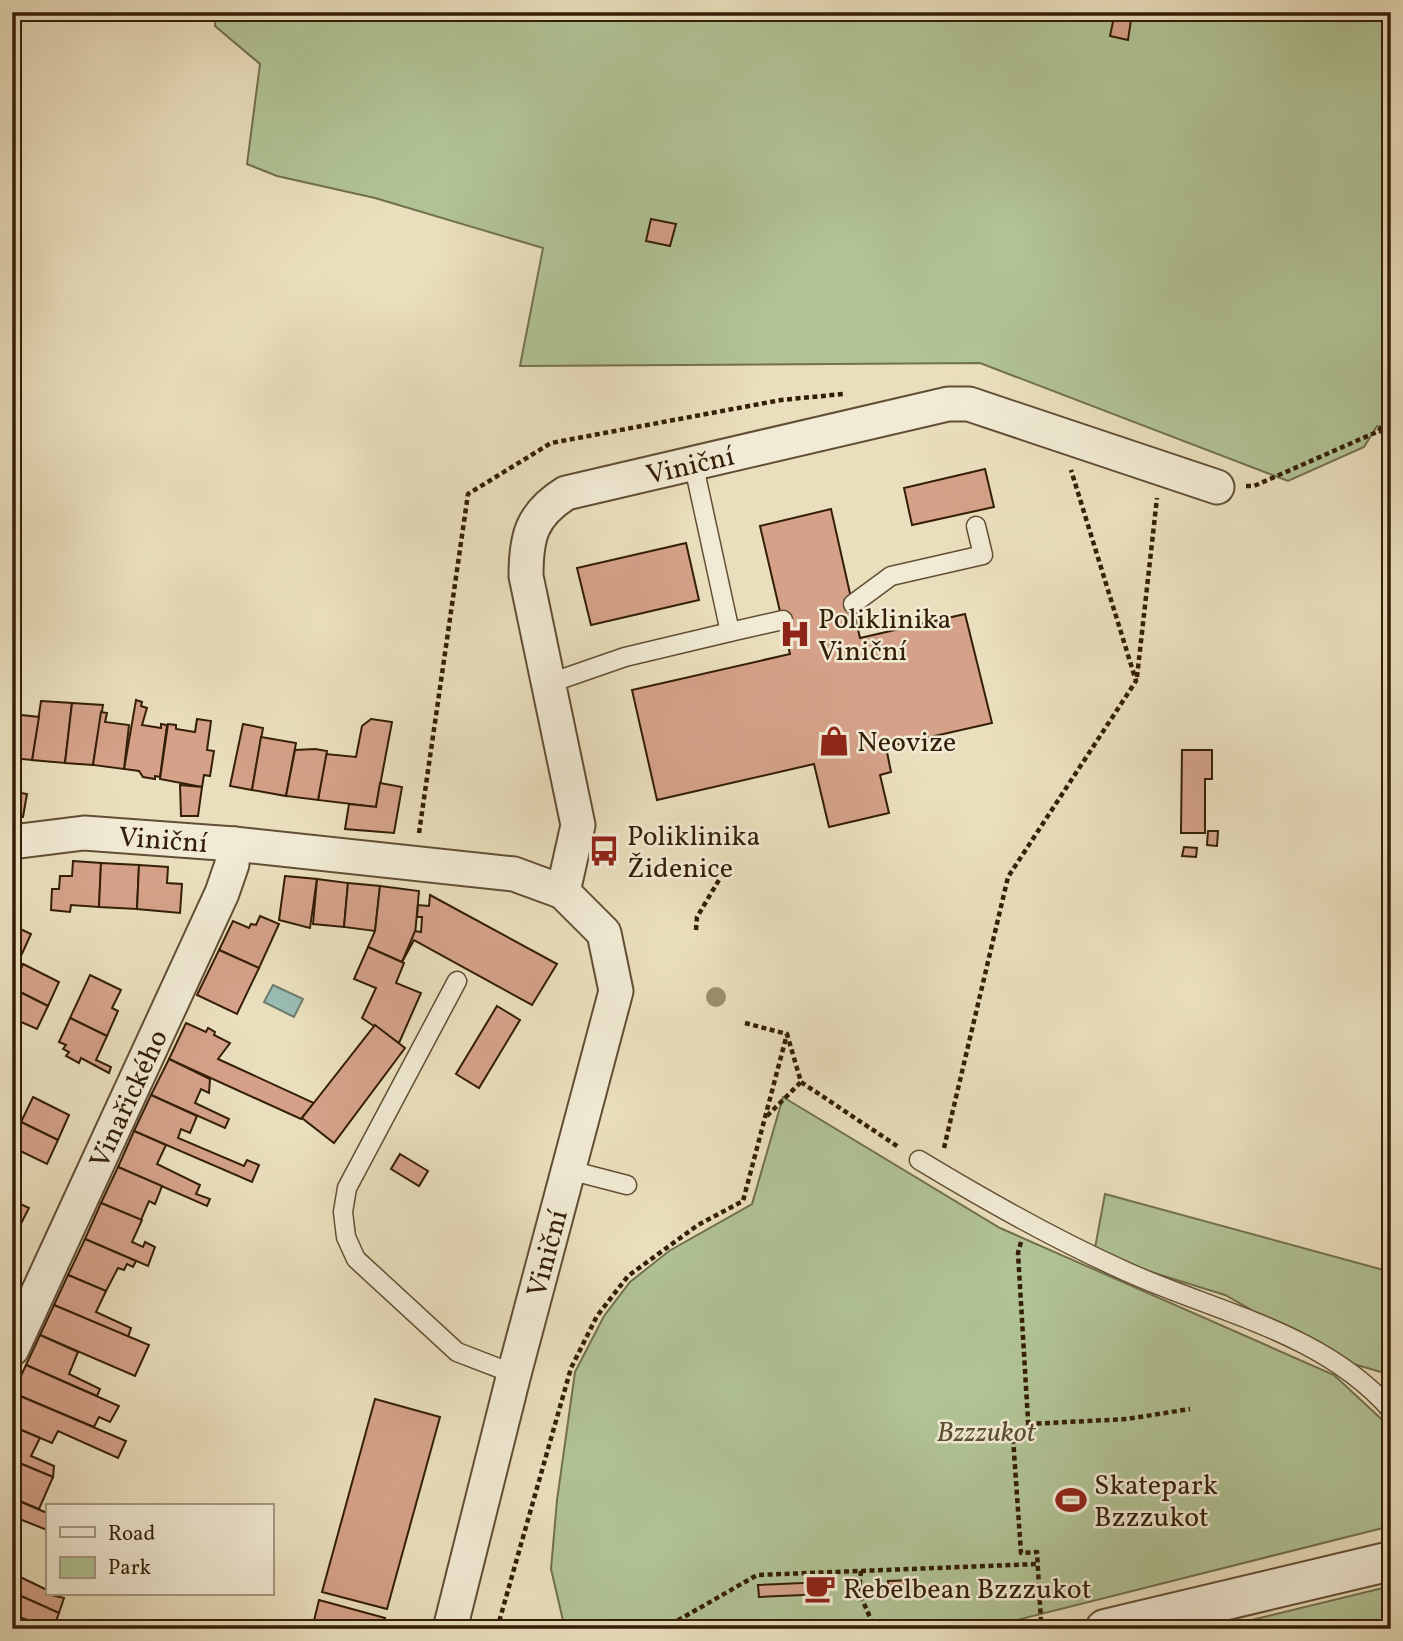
<svg xmlns="http://www.w3.org/2000/svg" width="1403" height="1641" font-family="Vollkorn,serif">
<rect width="100%" height="100%" fill="#eadfbd"/>
<filter id="stains"><feTurbulence type="fractalNoise" baseFrequency=".00286" numOctaves="4"/><feColorMatrix values="0 0 0 0 .2 0 0 0 0 .09 0 0 0 0 .02 0 0 0 .5 -.17"/></filter>
<radialGradient id="worn" r=".72"><stop offset=".6" stop-color="#630" stop-opacity="0"/><stop offset="1" stop-color="#630" stop-opacity=".3"/></radialGradient>
<g fill="#b1c395" stroke="#72704e" stroke-width="2">
<polygon points="216,12 1391,12 1391,428 1377,426 1364,447 1288,481 980,363 520,366 543,248 375,198 277,176 247,164 260,64 215,26"/>
<polygon points="783,1097 1000,1228 1334,1375 1391,1428 1391,1526 981,1629 565,1629 551,1569 557,1500 575,1372 604,1316 630,1282 669,1251 752,1204"/>
<polygon points="1105,1194 1391,1272 1391,1375 1340,1360 1225,1295 1138,1268 1095,1248"/>
<polygon points="1391,1586 1391,1629 1215,1629"/>
</g>
<polygon fill="#98bcb4" stroke="#707d6e" stroke-width="2" points="273,985 303,999 294,1017 264,1002"/>
<g fill="#d5a289" stroke="#341e06" stroke-width="2">
<polygon points="1114,17 1131,20 1128,40 1110,36"/>
<polygon points="651,219 676,224 670,246 646,241"/>
<polygon points="12,395 18,397 12,423"/>
<polygon points="985,469 994,507 912,525 904,488"/>
<polygon points="831,509 860,638 965,614 992,723 886,747 891,772 880,775 889,813 829,827 814,764 657,800 632,690 790,654 760,526"/>
<polygon points="686,543 699,600 591,625 577,568"/>
<polygon points="136,700 142,702 141,706 147,708 142,725 161,728 161,724 167,725 160,777 155,776 155,779 143,777 139,771 124,769"/>
<polygon points="41,701 72,703 65,763 32,760"/>
<polygon points="72,703 103,705 93,765 65,763"/>
<polygon points="101,712 107,713 105,722 129,725 124,769 93,765"/>
<polygon points="12,714 39,717 32,760 12,758"/>
<polygon points="197,719 211,721 207,750 214,751 210,776 204,775 202,787 160,779 168,724 176,725 176,729 195,732"/>
<polygon points="371,719 392,722 376,807 318,800 326,754 356,757 362,726"/>
<polygon points="243,724 263,728 252,790 230,786"/>
<polygon points="261,737 296,743 286,796 252,790"/>
<polygon points="315,749 327,751 318,800 286,796 295,750"/>
<polygon points="1182,750 1212,750 1212,779 1205,779 1205,833 1181,833"/>
<polygon points="380,783 402,787 394,833 345,829 349,804 376,807"/>
<polygon points="180,785 202,787 198,816 181,816"/>
<polygon points="15,792 27,794 23,817 12,819"/>
<polygon points="1208,831 1218,831 1217,846 1207,845"/>
<polygon points="1184,847 1197,848 1196,857 1182,856"/>
<polygon points="73,861 101,863 99,907 71,905 70,912 51,910 52,889 59,889 60,876 72,876"/>
<polygon points="101,863 139,865 137,909 99,907"/>
<polygon points="139,865 168,867 167,883 182,884 180,913 137,909"/>
<polygon points="285,876 317,879 310,928 279,920"/>
<polygon points="317,879 348,883 344,927 313,924"/>
<polygon points="348,883 380,886 375,931 344,927"/>
<polygon points="380,886 419,891 415,935 402,962 368,947 375,931"/>
<polygon points="430,895 557,964 532,1005 414,940 402,962 415,931 421,932 422,917 417,917 418,905 429,906"/>
<polygon points="260,916 279,924 259,968 219,950 233,921 249,928 251,924 256,925"/>
<polygon points="16,927 31,934 21,956 12,952 12,935"/>
<polygon points="368,947 404,963 396,983 421,993 399,1043 362,1018 376,988 354,979"/>
<polygon points="219,950 259,968 237,1014 197,995"/>
<polygon points="23,964 59,982 48,1006 12,988"/>
<polygon points="90,975 121,990 112,1008 118,1011 107,1036 70,1018"/>
<polygon points="12,988 48,1006 37,1029 12,1018"/>
<polygon points="497,1006 520,1020 479,1088 456,1074"/>
<polygon points="70,1018 107,1036 96,1060 111,1067 109,1073 81,1058 79,1063 66,1056 69,1052 63,1049 66,1045 59,1042"/>
<polygon points="186,1023 206,1032 208,1028 215,1032 214,1035 230,1043 218,1059 314,1103 301,1119 169,1059"/>
<polygon points="375,1025 405,1048 334,1143 302,1118"/>
<polygon points="169,1059 210,1079 209,1093 201,1089 195,1103 229,1119 225,1128 151,1095"/>
<polygon points="151,1095 197,1116 190,1133 181,1129 178,1138 244,1166 247,1160 259,1165 252,1182 134,1131"/>
<polygon points="33,1097 69,1115 58,1140 21,1122"/>
<polygon points="21,1122 58,1140 47,1164 12,1147"/>
<polygon points="134,1131 166,1145 157,1164 200,1185 196,1194 210,1199 207,1206 118,1167"/>
<polygon points="400,1154 428,1171 419,1186 391,1169"/>
<polygon points="118,1167 162,1186 155,1204 149,1201 141,1220 101,1203"/>
<polygon points="12,1200 29,1208 12,1241"/>
<polygon points="101,1203 142,1220 132,1242 143,1247 145,1242 155,1247 148,1266 85,1239"/>
<polygon points="85,1239 136,1261 133,1267 127,1264 124,1270 118,1268 106,1291 68,1275"/>
<polygon points="68,1275 106,1291 96,1312 131,1328 128,1337 54,1305"/>
<polygon points="54,1305 149,1345 135,1376 40,1335"/>
<polygon points="40,1335 78,1352 69,1374 100,1389 97,1396 26,1365"/>
<polygon points="26,1365 119,1406 110,1422 99,1417 94,1427 13,1393"/>
<polygon points="13,1393 126,1441 118,1458 58,1431 52,1443 12,1426"/>
<polygon points="375,1399 440,1417 387,1609 322,1592"/>
<polygon points="12,1426 40,1438 31,1456 54,1466 53,1477 12,1460"/>
<polygon points="12,1460 53,1477 39,1509 12,1498"/>
<polygon points="12,1498 47,1513 47,1530 12,1516"/>
<polygon points="12,1573 47,1590 47,1594 64,1598 59,1613 12,1592"/>
<polygon points="914,1580 915,1591 888,1592 888,1581"/>
<polygon points="826,1582 826,1594 759,1597 758,1585"/>
<polygon points="12,1592 59,1613 53,1629 22,1618 20,1623 12,1620"/>
<polygon points="319,1600 385,1618 382,1629 312,1629"/>
</g>
<g fill="none" stroke-linecap="round" stroke-linejoin="round">
<g stroke="#624e34" stroke-width="21">
<g id="service">
<polyline points="853,604 891,576 983,555 976,526"/>
<polyline points="730,632 783,620"/>
<polyline points="550,683 625,657 730,632 693,462"/>
<polyline points="457,981 347,1188 343,1212 346,1237 356,1259 457,1352 514,1374"/>
<path d="M919 1160C985 1200 1054 1239 1125 1271 1215 1312 1323 1332 1391 1410"/>
<polyline points="569,1170 627,1185"/>
</g>
</g>
<g stroke="#624e34" stroke-width="37">
<g id="minor">
<path id="s1" d="M12 842 84 833 234 844 514 874 563 892 604 933 616 991 514 1374 450 1629"/>
<path id="s2" d="M563 892 578 825 526 576C526 537 531 515 566 493L948 404H969L1217 487"/>
<path id="s3" d="M12 1349 222 893 232 864 234 844"/>
</g>
</g>
<g stroke="#624e34" stroke-width="42">
<polyline id="tertiary" points="1105,1629 1391,1561"/>
</g>
<g stroke="#341e06" stroke-width="4.5" stroke-dasharray="5 3.5" stroke-linecap="butt">
<polyline points="1379,431 1391,433"/>
<polyline points="1246,486 1254,486 1379,431 1391,408"/>
<polyline points="1137,677 1157,498"/>
<polyline points="419,833 468,494 551,443 781,400 843,394"/>
<polyline points="696,930 697,917 729,863"/>
<polyline points="745,1023 787,1034 801,1082 900,1148"/>
<polyline points="767,1116 801,1082"/>
<polyline points="944,1148 1008,877 1136,681 1071,470"/>
<polyline points="1021,1242 1018,1253 1029,1437 1013,1438 1021,1553 1037,1552 1041,1621"/>
<polyline points="1028,1424 1127,1419 1190,1409"/>
<polyline points="861,1571 859,1592 875,1629"/>
<polyline points="497,1629 571,1368 597,1316 628,1276 698,1225 743,1201 787,1034"/>
<polyline points="663,1629 757,1575 1038,1564"/>
</g>
<use href="#service" stroke="#f1ead4" stroke-width="18"/>
<use href="#minor" stroke="#f1ead4" stroke-width="33"/>
<use href="#tertiary" stroke="#f1ead4" stroke-width="38"/>
</g>
<circle fill="#9b9070" cx="716" cy="997" r="10"/>
<defs>
<g id="hospital-bare" transform="scale(2.415)"><path d="M-5-5h3v3.5h4V-5h3V5h-3V1.5h-4V5h-3Z" fill="#8f2418" stroke="#f1ead4" stroke-width="2.5" paint-order="stroke"/></g>
<g id="shop-bare" transform="scale(2.415)"><path d="M-5-2.5h2.3a2.7 3.5 0 0 1 5.4 0H5L5.5 6h-11ZM-1.5-2.5h3a1.5 2.3 0 0 0-3 0Z" fill="#8f2418" stroke="#f1ead4" stroke-width="2.5" paint-order="stroke"/></g>
<g id="bus-bare" transform="scale(2.415)"><path d="M-5-6H5V4H4V6H2V4H-2V6H-4V4H-5ZM-3.5-4V0h7V-4ZM-3.5 1.2v1.5H-2V1.2ZM2 1.2v1.5H3.5V1.2Z" fill="#8f2418" stroke="#f1ead4" stroke-width="2.5" paint-order="stroke"/></g>
<g id="stadium-bare" transform="scale(2.415)"><path d="M0-5a6.5 5 0 1 0 0 10a6.5 5 0 1 0 0-10ZM-3.5-1.8h7v3.6h-7Z" fill="#8f2418" stroke="#f1ead4" stroke-width="2.5" paint-order="stroke"/></g>
<g id="cafe-bare" transform="scale(2.415)"><path d="M-5.5-4.5H6V0H3Q3 3.5 0 3.5H-2.5Q-5.5 3.5-5.5 0ZM3-3.2v2h1.7v-2ZM-6 4.5H4V6H-6Z" fill="#8f2418" stroke="#f1ead4" stroke-width="2.5" paint-order="stroke"/></g>
</defs>
<g fill-rule="evenodd">
<use href="#hospital-bare" x="795" y="634"/>
<use href="#shop-bare" x="834" y="741"/>
<use href="#bus-bare" x="604" y="851"/>
<use href="#stadium-bare" x="1071" y="1500"/>
<use href="#cafe-bare" x="820" y="1588"/>
</g>
<g text-anchor="middle" stroke-width="5" stroke-linejoin="round" paint-order="stroke">
<g font-size="28" fill="#341e06" stroke="#f1ead4">
<text dy="10" stroke="none"><textPath href="#s2" startOffset="548">Viniční</textPath></text>
<text dy="10" stroke="none"><textPath href="#s1" startOffset="152">Viniční</textPath></text>
<text dy="10" stroke="none"><textPath href="#s3" startOffset="276">Vinařického</textPath></text>
<text transform="translate(546 1253) rotate(-75)" y="10">Viniční</text>
</g>
<g font-size="28" fill="#341e06" stroke="#f1ead4" text-anchor="start">
<text x="818" y="628">Poliklinika<tspan x="818" dy="32">Viniční</tspan></text>
<text x="857" y="751">Neovize</text>
<text x="627" y="845">Poliklinika<tspan x="627" dy="32">Židenice</tspan></text>
<text x="1094" y="1494">Skatepark<tspan x="1094" dy="32">Bzzzukot</tspan></text>
<text x="843" y="1598">Rebelbean Bzzzukot</text>
</g>
<g font-size="28" font-style="italic" fill="#5a5031" stroke="#f1ead4">
<text x="986" y="1441">Bzzzukot</text>
</g>
</g>
<rect width="1403" height="1641" fill="none" stroke="#eadfbd" stroke-width="42"/>
<rect x="14" y="14" width="1375" height="1613" fill="none" stroke="#341e06" stroke-width="3.5"/>
<rect x="21" y="21" width="1361" height="1599" fill="none" stroke="#341e06" stroke-width="2"/>
<rect x="46" y="1504" width="228" height="91" fill="#f1ead4" stroke="#a59882" stroke-width="2"/>
<rect x="60" y="1527" width="35" height="10" fill="#f1ead4" stroke="#a59882" stroke-width="2"/>
<text x="108" y="1540" font-size="21" fill="#341e06">Road</text>
<rect x="60" y="1557" width="35" height="21" fill="#b1c395" stroke="#a59882" stroke-width="2"/>
<text x="108" y="1574" font-size="21" fill="#341e06">Park</text>
<rect width="100%" height="100%" filter="url(#stains)"/>
<rect width="100%" height="100%" fill="url(#worn)"/>
</svg>
